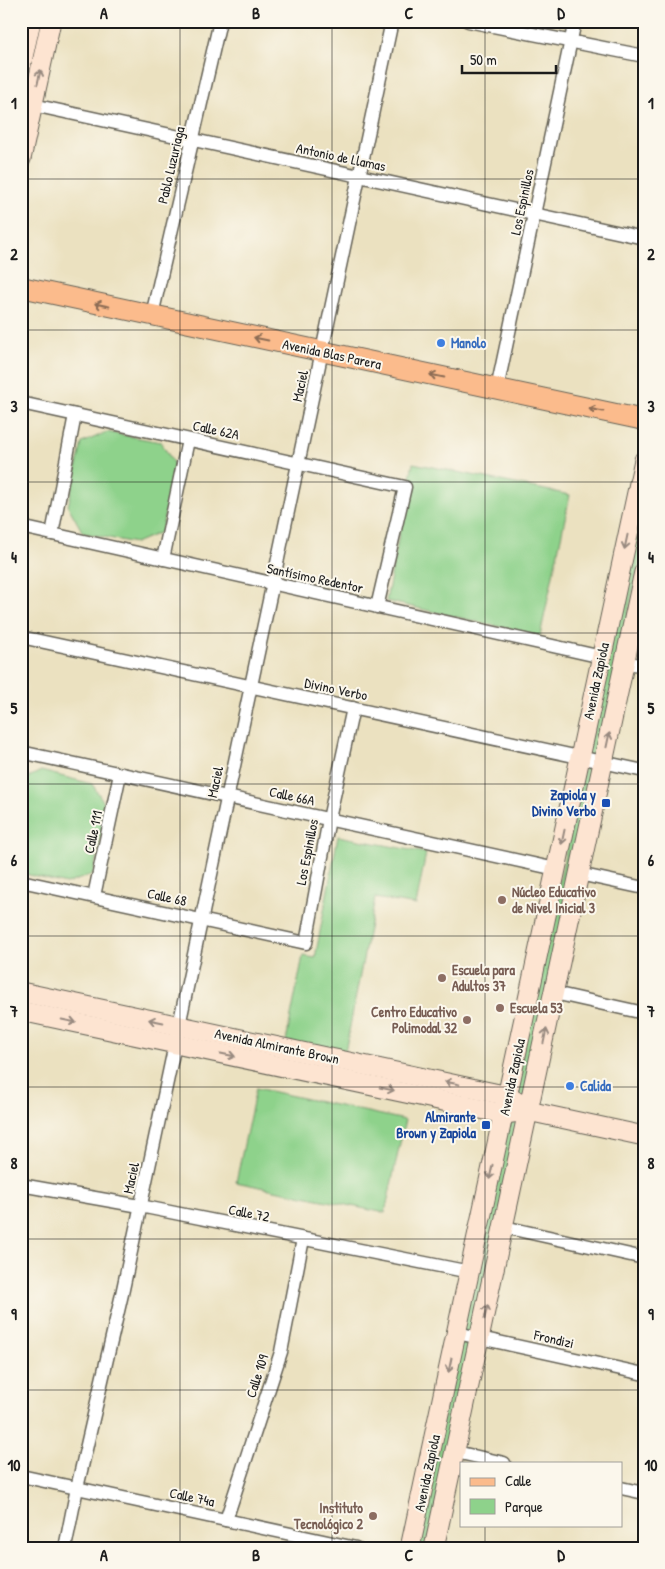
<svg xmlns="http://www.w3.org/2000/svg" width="665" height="1569" font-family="'Patrick Hand',sans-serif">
<rect width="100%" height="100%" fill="#fbf7ec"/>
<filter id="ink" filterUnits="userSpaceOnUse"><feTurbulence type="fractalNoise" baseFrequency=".02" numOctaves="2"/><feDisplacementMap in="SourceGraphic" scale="10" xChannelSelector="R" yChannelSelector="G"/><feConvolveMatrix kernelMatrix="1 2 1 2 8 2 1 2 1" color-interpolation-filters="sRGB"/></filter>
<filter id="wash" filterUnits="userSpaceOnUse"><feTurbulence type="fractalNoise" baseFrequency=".0096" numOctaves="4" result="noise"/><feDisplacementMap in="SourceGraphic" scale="20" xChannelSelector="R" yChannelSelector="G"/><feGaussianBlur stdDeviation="1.12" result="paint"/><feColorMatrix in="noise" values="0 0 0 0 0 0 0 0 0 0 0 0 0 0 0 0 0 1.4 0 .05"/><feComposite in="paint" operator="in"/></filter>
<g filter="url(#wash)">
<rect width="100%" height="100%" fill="#ebe1c0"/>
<g fill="#8ed28b" stroke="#557754">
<polygon points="107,432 161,442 175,466 161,532 135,543 83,533 68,506 82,443"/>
<polygon points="413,463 570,495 540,636 386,601"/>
<polygon points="644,490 644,540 427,1548 415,1548"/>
<polygon points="41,771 92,784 107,807 93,874 66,884 21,873 21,781"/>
<polygon points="338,836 426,853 416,905 375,898 345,1052 286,1041 303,956 315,958"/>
<polygon points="256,1088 405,1120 385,1213 236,1182"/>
</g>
</g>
<g filter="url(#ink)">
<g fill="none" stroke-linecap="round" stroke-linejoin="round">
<g stroke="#646155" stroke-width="15">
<g id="street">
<polyline points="468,21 644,56"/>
<polyline points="33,105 644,238"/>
<polyline points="152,315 220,21"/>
<polyline points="497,389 575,21"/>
<polyline points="21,403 405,487 377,607"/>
<polyline points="21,527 602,657"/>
<polyline points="52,534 75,415"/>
<polyline points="163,559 188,440"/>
<polyline points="21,637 644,771"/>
<polyline points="624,662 644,666"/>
<polyline points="21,752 556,869"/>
<polyline points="579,874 644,888"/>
<polyline points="21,881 306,943 329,819 353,708"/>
<polyline points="94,896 120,774"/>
<polyline points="554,993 644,1013"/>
<polyline points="21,1185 140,1206 470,1272"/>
<polyline points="504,1227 644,1258"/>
<polyline points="457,1333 644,1374"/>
<polyline points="456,1452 504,1463"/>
<polyline points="21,1476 356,1548"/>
<polyline points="621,1488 644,1493"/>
<polyline points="226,1520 281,1352 303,1239"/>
<polyline points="65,1548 77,1488 122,1294 392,21"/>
</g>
</g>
<g stroke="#646155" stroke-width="21">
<g id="secondary">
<polyline points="21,66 31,21"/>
<polyline points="21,159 51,21"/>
<polyline points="21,992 499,1094 508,1096 517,1102"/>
<polyline points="21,1011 504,1114 528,1111 644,1136"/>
<polyline points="410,1548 644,460"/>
<polyline points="434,1548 644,572"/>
</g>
</g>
<g stroke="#646155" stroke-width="22">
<polyline id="primary" points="21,287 644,420"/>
</g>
<use href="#street" stroke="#fff" stroke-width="12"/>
<use href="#secondary" stroke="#fde4d1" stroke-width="19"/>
<use href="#primary" stroke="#fbbb8c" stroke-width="20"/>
</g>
<defs><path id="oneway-shaft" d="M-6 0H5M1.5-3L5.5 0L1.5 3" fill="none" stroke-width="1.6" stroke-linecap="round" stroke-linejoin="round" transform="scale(1.25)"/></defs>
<g stroke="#988a80">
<use href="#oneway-shaft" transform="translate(39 77) rotate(-78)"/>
<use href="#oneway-shaft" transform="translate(626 542) rotate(102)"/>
<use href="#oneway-shaft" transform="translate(608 740) rotate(-78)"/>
<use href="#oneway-shaft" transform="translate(563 837) rotate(102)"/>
<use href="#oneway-shaft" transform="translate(69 1021) rotate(12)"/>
<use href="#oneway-shaft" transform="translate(156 1021) rotate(-168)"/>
<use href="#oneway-shaft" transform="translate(545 1036) rotate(-78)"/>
<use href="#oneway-shaft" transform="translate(228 1055) rotate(12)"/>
<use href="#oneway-shaft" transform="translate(452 1083) rotate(-168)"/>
<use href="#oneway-shaft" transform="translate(387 1089) rotate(12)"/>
<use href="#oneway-shaft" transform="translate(491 1172) rotate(102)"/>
<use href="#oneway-shaft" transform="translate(486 1312) rotate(-78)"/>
<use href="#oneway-shaft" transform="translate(450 1365) rotate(102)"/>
</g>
<g stroke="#8c6c54">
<use href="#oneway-shaft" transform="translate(102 305) rotate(-168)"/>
<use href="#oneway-shaft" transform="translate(261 339) rotate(-168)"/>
<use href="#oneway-shaft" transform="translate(437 376) rotate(-168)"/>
<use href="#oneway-shaft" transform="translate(596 410) rotate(-168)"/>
</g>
</g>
<path fill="none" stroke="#1c1c1c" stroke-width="1" stroke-opacity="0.55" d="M180 21V1548M332 21V1548M485 21V1463M21 179H644M21 330H644M21 482H644M21 633H644M21 784H644M21 936H644M21 1087H644M21 1239H644M21 1390H644M485 1525V1548"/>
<g fill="#3f7fe0" stroke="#fbf7ec" stroke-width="2">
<circle cx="441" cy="343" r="5"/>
<circle cx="570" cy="1086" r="5"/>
</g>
<g fill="#1a4fb4" stroke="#fbf7ec" stroke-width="2">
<rect x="601" y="798" width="10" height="10" rx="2.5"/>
<rect x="481" y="1120" width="10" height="10" rx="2.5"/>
</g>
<g fill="#8d6e63" stroke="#fbf7ec" stroke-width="2">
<circle cx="502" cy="900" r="5"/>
<circle cx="442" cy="978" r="5"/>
<circle cx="500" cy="1008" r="5"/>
<circle cx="467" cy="1020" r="5"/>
<circle cx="373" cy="1516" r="5"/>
</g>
<g text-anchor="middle" stroke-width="4" stroke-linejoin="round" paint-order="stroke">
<g font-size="14" fill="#1c1c1c" stroke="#fbf7ec">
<text transform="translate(341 157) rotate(12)" y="5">Antonio de Llamas</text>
<text transform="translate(171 165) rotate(-77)" y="5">Pablo Luzuriaga</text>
<text transform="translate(522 202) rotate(-78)" y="5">Los Espinillos</text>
<text transform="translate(332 354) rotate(12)" y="5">Avenida Blas Parera</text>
<text transform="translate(300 386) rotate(-78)" y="5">Maciel</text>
<text transform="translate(216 430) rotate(12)" y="5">Calle 62A</text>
<text transform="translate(315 578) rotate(12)" y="5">Santísimo Redentor</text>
<text transform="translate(596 681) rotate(-78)" y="5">Avenida Zapiola</text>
<text transform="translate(336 689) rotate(12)" y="5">Divino Verbo</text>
<text transform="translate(215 782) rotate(-78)" y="5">Maciel</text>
<text transform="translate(292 796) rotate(12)" y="5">Calle 66A</text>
<text transform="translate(93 832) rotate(-78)" y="5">Calle 111</text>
<text transform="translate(307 852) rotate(-79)" y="5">Los Espinillos</text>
<text transform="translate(167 897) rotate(12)" y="5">Calle 68</text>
<text transform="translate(277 1046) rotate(12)" y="5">Avenida Almirante Brown</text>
<text transform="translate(512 1077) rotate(-78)" y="5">Avenida Zapiola</text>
<text transform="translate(131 1178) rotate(-78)" y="5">Maciel</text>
<text transform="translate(249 1213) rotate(11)" y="5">Calle 72</text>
<text transform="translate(554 1339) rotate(13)" y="5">Frondizi</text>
<text transform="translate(257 1376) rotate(-72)" y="5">Calle 109</text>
<text transform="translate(427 1473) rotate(-78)" y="5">Avenida Zapiola</text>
<text transform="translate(192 1497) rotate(12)" y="5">Calle 74a</text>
</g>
<g font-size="14" font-weight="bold" fill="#366cbe" stroke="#fbf7ec" text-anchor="start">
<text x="451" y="348">Manolo</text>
<text x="580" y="1091">Calida</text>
</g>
<g font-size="14" font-weight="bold" fill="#164399" stroke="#fbf7ec" text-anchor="end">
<text x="596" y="800">Zapiola y<tspan x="596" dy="16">Divino Verbo</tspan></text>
<text x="476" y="1122">Almirante<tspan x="476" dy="16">Brown y Zapiola</tspan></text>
</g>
<g font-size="14" font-weight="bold" fill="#785e54" stroke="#fbf7ec" text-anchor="start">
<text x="512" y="897">Núcleo Educativo<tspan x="512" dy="16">de Nivel Inicial 3</tspan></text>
<text x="452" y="975">Escuela para<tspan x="452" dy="16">Adultos 37</tspan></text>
<text x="510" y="1013">Escuela 53</text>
<text x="457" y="1017" text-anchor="end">Centro Educativo<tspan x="457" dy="16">Polimodal 32</tspan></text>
<text x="363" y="1513" text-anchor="end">Instituto<tspan x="363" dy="16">Tecnológico 2</tspan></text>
</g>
</g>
<rect width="665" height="1569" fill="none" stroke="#fbf7ec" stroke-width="55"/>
<rect x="460" y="1462" width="162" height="65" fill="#fbf7ec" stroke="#a29f99"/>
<rect x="470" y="1478" width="25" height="8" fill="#fbbb8c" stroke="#a29f99"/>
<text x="505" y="1486" font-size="15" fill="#1c1c1c">Calle</text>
<rect x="470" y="1499" width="25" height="15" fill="#8ed28b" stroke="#a29f99"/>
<text x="505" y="1512" font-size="15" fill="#1c1c1c">Parque</text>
<path d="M462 65v8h94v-8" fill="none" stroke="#1c1c1c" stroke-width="2.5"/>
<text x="470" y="65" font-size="15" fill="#1c1c1c" stroke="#fbf7ec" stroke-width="4" paint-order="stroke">50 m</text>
<rect x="28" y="28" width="610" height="1514" fill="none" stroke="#1c1c1c" stroke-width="2"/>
<g font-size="16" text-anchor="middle" font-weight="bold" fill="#1c1c1c">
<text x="104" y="19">A</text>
<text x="256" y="19">B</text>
<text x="409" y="19">C</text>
<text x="561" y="19">D</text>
<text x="14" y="109">1</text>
<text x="651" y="109">1</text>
<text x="14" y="260">2</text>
<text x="651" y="260">2</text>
<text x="14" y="412">3</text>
<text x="651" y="412">3</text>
<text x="14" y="563">4</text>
<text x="651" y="563">4</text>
<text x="14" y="714">5</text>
<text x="651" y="714">5</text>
<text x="14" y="866">6</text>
<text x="651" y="866">6</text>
<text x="14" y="1017">7</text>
<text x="651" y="1017">7</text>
<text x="14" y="1169">8</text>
<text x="651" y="1169">8</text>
<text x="14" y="1320">9</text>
<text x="651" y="1320">9</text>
<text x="14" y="1471">10</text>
<text x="651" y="1471">10</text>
<text x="104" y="1561">A</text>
<text x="256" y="1561">B</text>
<text x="409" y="1561">C</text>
<text x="561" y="1561">D</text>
</g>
</svg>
